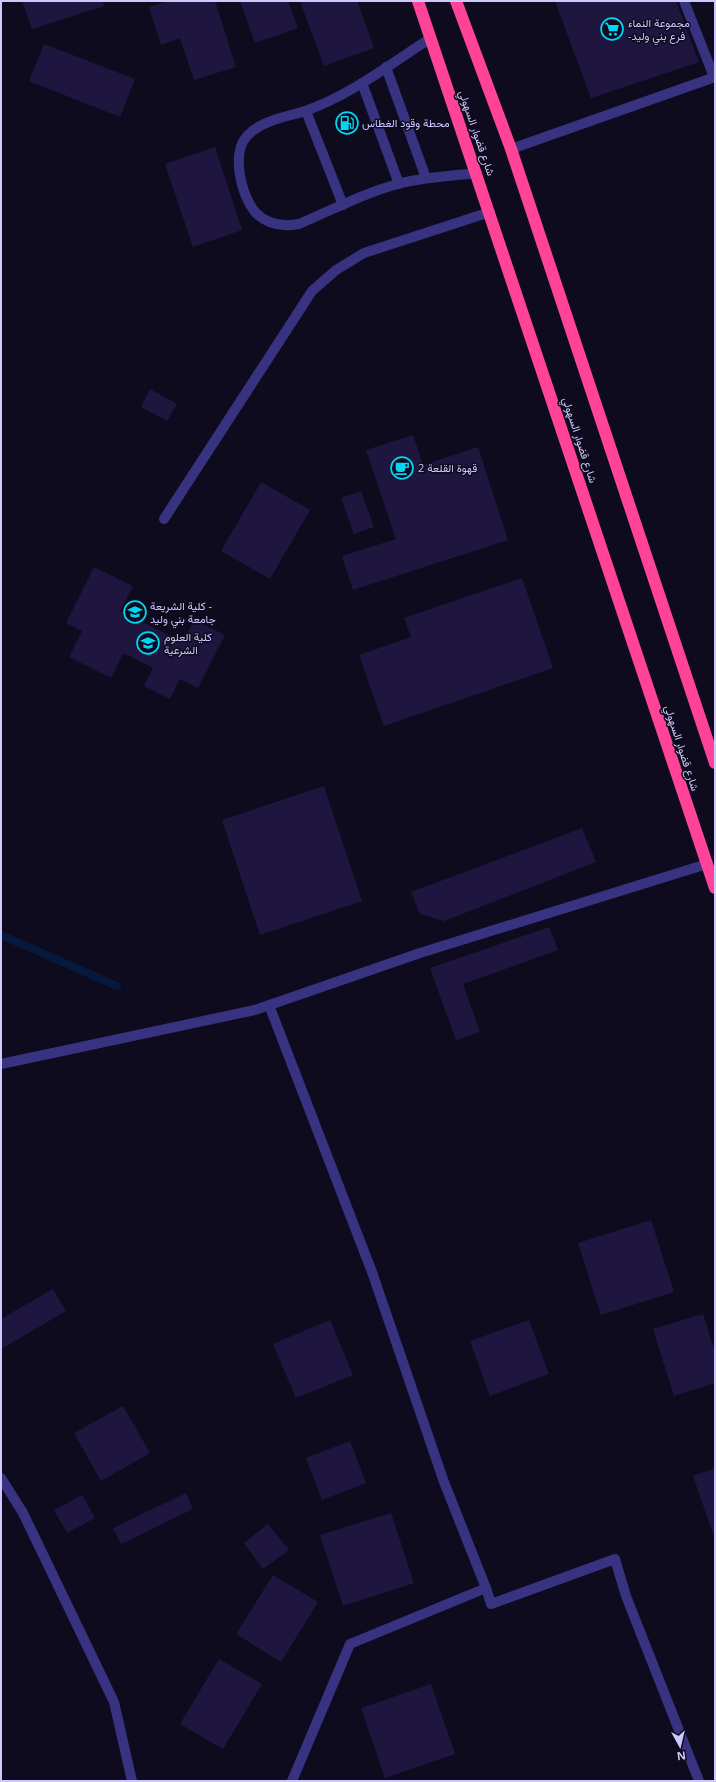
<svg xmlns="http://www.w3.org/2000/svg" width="716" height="1782" font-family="'Open Sans',Vazirmatn,sans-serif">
<rect width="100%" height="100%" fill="#0e0b1e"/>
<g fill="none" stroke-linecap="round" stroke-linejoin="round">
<polyline stroke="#06183c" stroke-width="8" points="1,935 117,986"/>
</g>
<g fill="#1f1640">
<polygon points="22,1 103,1 104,6 32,29"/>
<polygon points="168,1 215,1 236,67 194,80 180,38 161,45 153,20 149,7"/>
<polygon points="240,1 288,1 298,28 255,43"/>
<polygon points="300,1 357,1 374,48 324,66"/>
<polygon points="555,1 676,1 699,62 591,98"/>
<polygon points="44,44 135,79 120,117 29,81"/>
<polygon points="215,147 242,230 193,247 165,164"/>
<polygon points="150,389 177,404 167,421 141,407"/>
<polygon points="413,435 423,465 478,447 508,540 353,590 342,556 396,539 366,450"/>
<polygon points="261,482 310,510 270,579 221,551"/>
<polygon points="361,491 374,527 354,534 341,498"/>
<polygon points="94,567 133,586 120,611 183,642 194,620 225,635 198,688 180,679 170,699 144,686 153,668 123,653 111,678 69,657 82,631 66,623"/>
<polygon points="522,578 553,668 384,726 359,655 411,637 404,618"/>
<polygon points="324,786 362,901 260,935 222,820"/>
<polygon points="582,828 596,862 444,921 420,914 411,892"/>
<polygon points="549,927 558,950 463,984 480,1032 456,1040 430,968"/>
<polygon points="651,1220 674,1292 601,1315 578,1243"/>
<polygon points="53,1289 66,1311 1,1349 1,1319"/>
<polygon points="703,1314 715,1352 715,1383 674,1396 653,1329"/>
<polygon points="330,1320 353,1375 296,1398 273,1344"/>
<polygon points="529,1320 549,1374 490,1396 470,1341"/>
<polygon points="123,1406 150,1453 101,1481 74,1433"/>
<polygon points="350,1441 366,1483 322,1500 306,1458"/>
<polygon points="715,1468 715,1539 693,1476"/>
<polygon points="186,1493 193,1509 121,1544 113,1528"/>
<polygon points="82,1495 95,1518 67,1533 54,1510"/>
<polygon points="391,1513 414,1583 343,1606 320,1535"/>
<polygon points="268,1524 289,1550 263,1569 244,1543"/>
<polygon points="273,1575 318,1602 281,1662 236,1634"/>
<polygon points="219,1659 262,1684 223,1749 180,1724"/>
<polygon points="431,1684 455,1754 385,1778 361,1708"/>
</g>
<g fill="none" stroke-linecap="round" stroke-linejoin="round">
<g stroke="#373380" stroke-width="10">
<polyline points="684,1 714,77"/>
<path d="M431 38C390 64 351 95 305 111 287 117 261 120 247 136 231 154 241 194 255 212 267 225 283 227 299 224 332 210 364 193 398 184 424 177 451 176 477 173"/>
<polyline points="386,67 426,178"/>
<polyline points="362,83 399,184"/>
<polyline points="306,111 343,205"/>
<polyline points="511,149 715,77"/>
<polyline points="164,519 312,291 336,270 364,253 490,212"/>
<polyline points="269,1005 372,1272 444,1482 486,1588 491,1604 615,1559 626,1596 699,1781"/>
<polyline points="1,1064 255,1010 420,953 707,864"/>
<polyline points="1,1478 23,1513 114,1702 132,1781"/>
<polyline points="292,1781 350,1644 486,1588"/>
</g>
<g stroke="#ff4399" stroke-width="12">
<polyline points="418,1 715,888"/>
<polyline points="456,1 511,149 715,763"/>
</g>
</g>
<defs>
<g id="supermarket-ring" transform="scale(1.15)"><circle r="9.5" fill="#0e0b1e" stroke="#00d5f3" stroke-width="1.5"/><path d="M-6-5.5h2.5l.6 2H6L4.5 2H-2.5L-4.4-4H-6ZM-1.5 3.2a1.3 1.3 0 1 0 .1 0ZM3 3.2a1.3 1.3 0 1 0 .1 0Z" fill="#00d5f3"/></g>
<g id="fuel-ring" transform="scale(1.15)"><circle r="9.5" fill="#0e0b1e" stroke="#00d5f3" stroke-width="1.5"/><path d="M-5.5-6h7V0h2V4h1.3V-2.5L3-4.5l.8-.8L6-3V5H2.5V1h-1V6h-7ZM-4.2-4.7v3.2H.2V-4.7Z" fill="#00d5f3"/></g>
<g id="cafe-ring" transform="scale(1.15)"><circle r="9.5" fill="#0e0b1e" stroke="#00d5f3" stroke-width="1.5"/><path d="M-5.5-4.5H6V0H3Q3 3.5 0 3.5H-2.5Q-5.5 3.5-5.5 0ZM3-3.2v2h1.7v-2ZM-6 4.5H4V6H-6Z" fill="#00d5f3"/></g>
<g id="university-ring" transform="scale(1.15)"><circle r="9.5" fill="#0e0b1e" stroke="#00d5f3" stroke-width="1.5"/><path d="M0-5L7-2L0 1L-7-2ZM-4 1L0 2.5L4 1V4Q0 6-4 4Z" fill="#00d5f3"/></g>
</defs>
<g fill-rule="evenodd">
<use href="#supermarket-ring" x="612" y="29"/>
<use href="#fuel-ring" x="347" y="123"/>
<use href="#cafe-ring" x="402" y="468"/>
<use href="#university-ring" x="135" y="612"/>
<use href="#university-ring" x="148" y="643"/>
</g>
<g text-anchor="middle" stroke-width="3" stroke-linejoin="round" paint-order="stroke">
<g font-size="11" fill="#cfc8ff" stroke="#0e0b1e" text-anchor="start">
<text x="628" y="27">مجموعة النماء<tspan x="628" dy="13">-فرع بني وليد</tspan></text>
<text x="362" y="127">محطة وقود الغطاس</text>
<text x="418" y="472">قهوة القلعة 2</text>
<text x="150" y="610">كلية الشريعة -<tspan x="150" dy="13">جامعة بني وليد</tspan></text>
<text x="164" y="641">كلية العلوم<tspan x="164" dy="13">الشرعية</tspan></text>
</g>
<g font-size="11" fill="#cfc8ff" stroke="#0e0b1e">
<text transform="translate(477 133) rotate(71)" y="4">شارع قضوار السهولي</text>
<text transform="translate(580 440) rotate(72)" y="4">شارع قضوار السهولي</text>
<text transform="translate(682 748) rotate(72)" y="4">شارع قضوار السهولي</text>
</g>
</g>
<rect width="716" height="1782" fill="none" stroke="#cfc8ff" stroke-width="4"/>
<g transform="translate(680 1746) rotate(172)" stroke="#0e0b1e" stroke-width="3" paint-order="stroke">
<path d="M0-3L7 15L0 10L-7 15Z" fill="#cfc8ff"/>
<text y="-6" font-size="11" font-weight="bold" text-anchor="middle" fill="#cfc8ff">N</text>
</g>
</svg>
